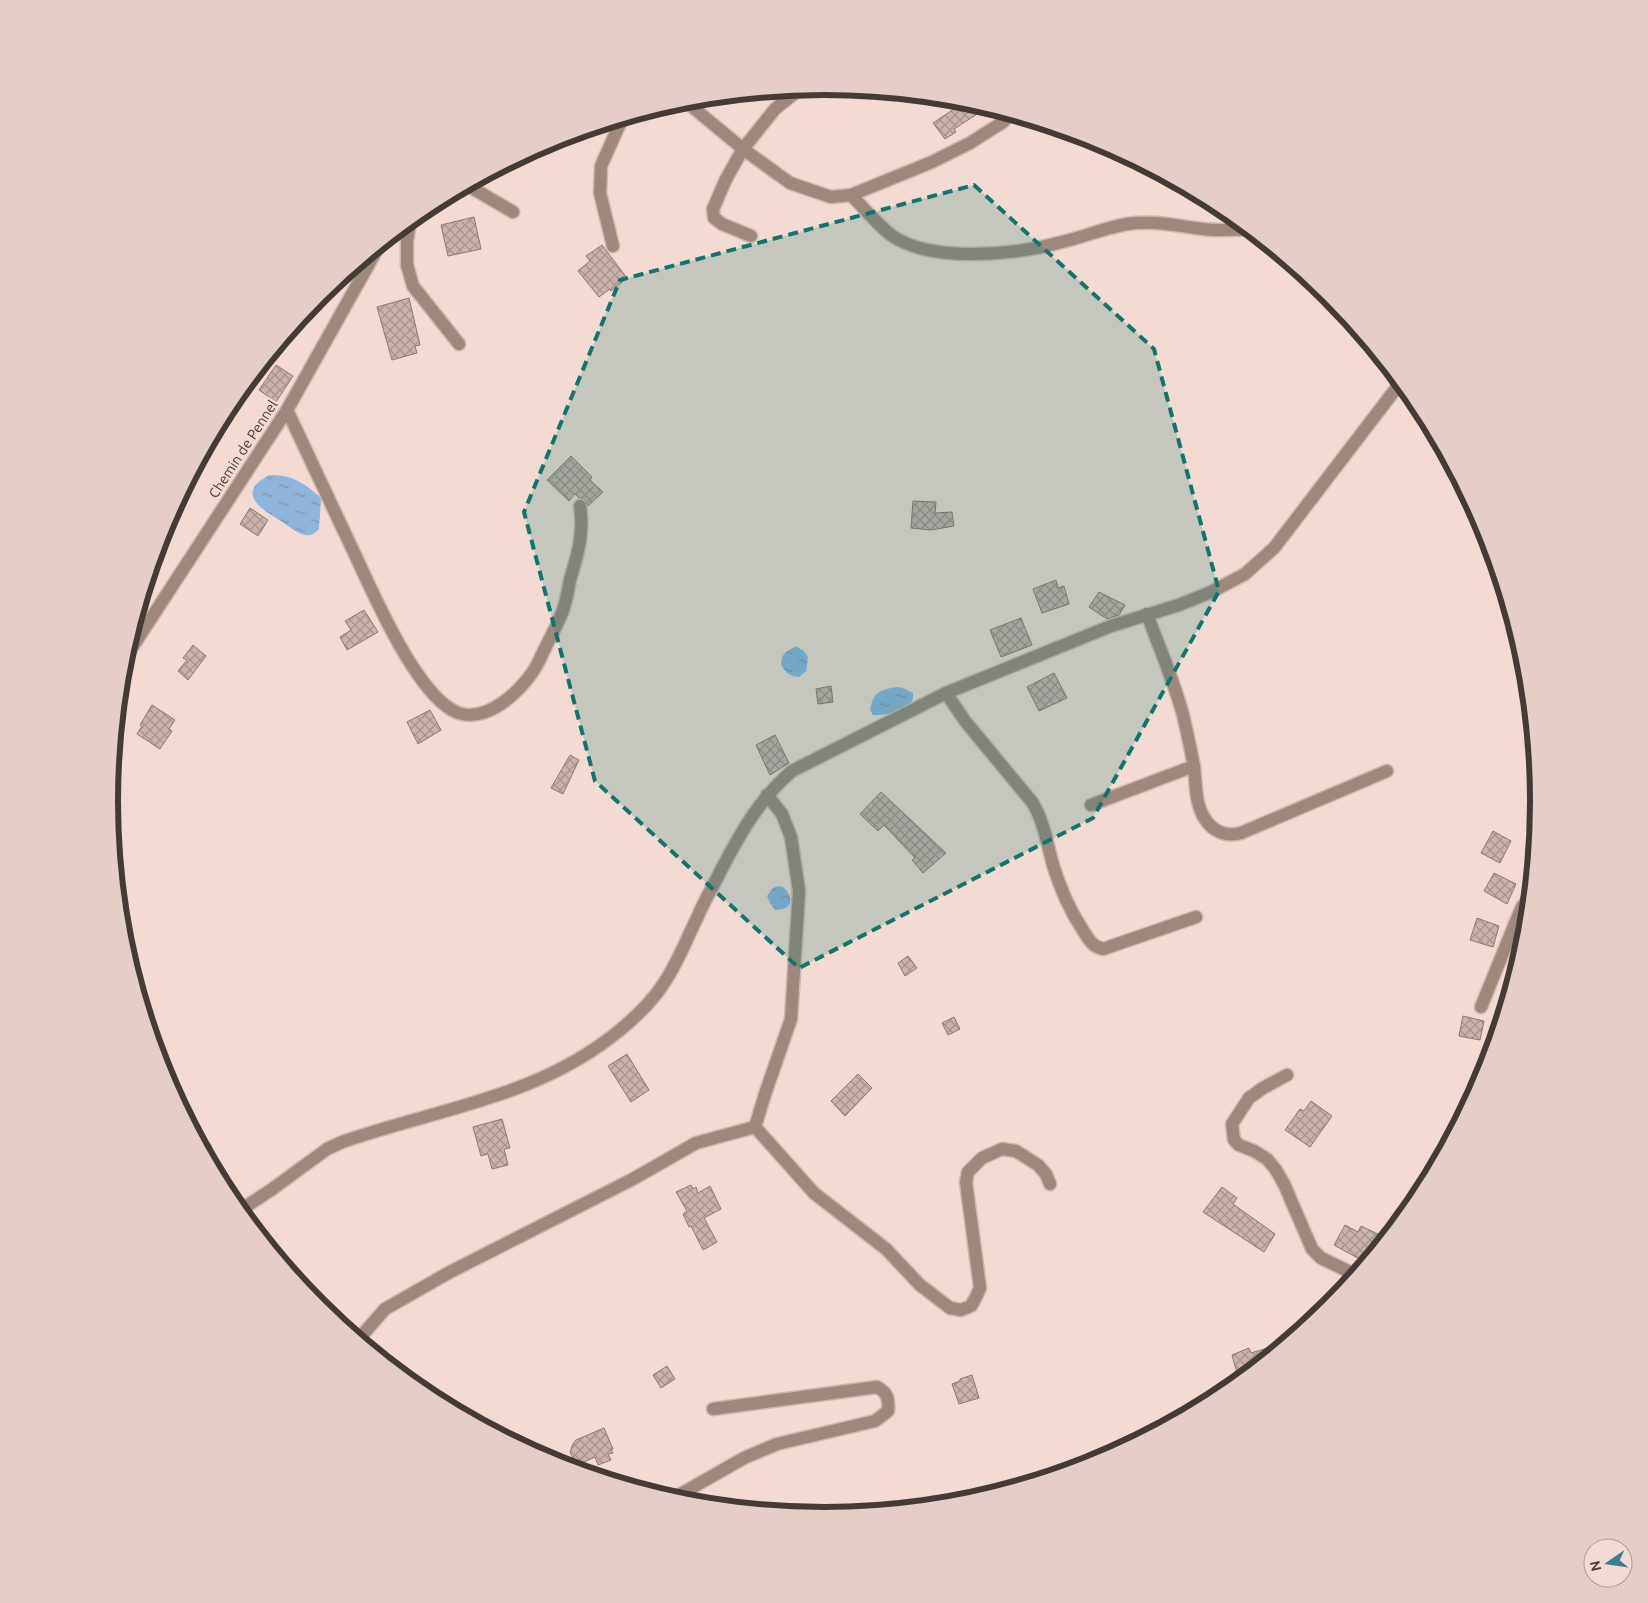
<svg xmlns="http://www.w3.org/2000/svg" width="1648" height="1603" font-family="Ubuntu,sans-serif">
<defs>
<pattern id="water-ripples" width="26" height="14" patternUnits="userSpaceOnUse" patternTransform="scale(1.25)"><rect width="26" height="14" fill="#8eb5dc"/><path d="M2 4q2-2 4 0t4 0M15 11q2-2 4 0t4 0" fill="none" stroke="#7694b3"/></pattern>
<pattern id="building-cross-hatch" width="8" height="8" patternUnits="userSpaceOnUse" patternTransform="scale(1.25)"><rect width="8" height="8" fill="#cab3ab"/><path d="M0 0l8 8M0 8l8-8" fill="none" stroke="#a6938c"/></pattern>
</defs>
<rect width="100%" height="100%" fill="#f3dbd3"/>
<g fill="url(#water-ripples)">
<path d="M270 475C293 475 304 483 321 498L319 529C315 533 311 536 305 535 297 533 288 526 281 521 260 509 235 492 270 475Z"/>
<path d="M796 646 804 651 808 657 806 671 799 677C789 676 786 673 781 665 781 653 787 651 796 646Z"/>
<path d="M897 687 903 688 913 693C916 710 886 716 873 715L870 710C873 692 880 690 897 687Z"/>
<path d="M778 886 783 887C795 898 793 910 775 910L770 903 767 896 773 888Z"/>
</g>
<g fill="url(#building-cross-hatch)" stroke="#8d7870">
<polygon points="966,101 988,107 954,129 956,132 945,139 933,123"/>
<polygon points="474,217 481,249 448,256 441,225"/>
<polygon points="602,245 627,278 611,291 610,289 599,297 578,271 590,261 586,256"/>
<polygon points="409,298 420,345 415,346 417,353 392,360 377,307"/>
<polygon points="276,365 293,376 276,402 259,390"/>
<polygon points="571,456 592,477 590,480 603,492 588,506 586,501 579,498 575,494 569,501 547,480"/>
<polygon points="913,501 936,502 935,513 952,512 954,526 931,530 911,528"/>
<polygon points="250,508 268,520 258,536 240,524"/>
<polygon points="1056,580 1058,588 1064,586 1069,604 1042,613 1033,589"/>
<polygon points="1099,592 1125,605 1119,615 1107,619 1089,607"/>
<polygon points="364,610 378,632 347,650 340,637 351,630 345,621"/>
<polygon points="1021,618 1032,645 1001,657 990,630"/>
<polygon points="193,645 206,656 188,680 178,671 187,660 183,658"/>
<polygon points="1054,673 1067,698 1039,711 1027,687"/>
<polygon points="831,686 833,702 818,704 816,689"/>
<polygon points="152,705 175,720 169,729 172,731 160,749 137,734 142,726 140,725"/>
<polygon points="430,710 441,730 418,744 407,722"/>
<polygon points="775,735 789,763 770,775 756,745"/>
<polygon points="570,755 579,760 563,794 551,788"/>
<polygon points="881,792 946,853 923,873 912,860 915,858 884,825 878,831 860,814"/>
<polygon points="1493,831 1511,841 1500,863 1481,853"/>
<polygon points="1494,873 1516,884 1507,904 1484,891"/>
<polygon points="1477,918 1499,926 1493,947 1470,940"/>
<polygon points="908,956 917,968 905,976 898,963"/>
<polygon points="1463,1016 1484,1021 1480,1040 1459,1036"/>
<polygon points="954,1017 960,1029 948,1035 942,1023"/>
<polygon points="627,1054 649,1090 631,1102 608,1066"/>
<polygon points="858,1074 872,1088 845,1116 831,1101"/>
<polygon points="1311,1101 1332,1116 1310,1147 1285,1130 1300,1109 1304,1111"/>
<polygon points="502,1119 510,1148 504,1149 508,1165 492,1169 488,1154 481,1156 473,1127"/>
<polygon points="691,1185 693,1189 696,1187 698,1193 710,1186 721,1209 704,1218 717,1242 703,1250 691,1226 689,1227 683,1214 687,1211 676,1192"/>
<polygon points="1222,1187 1237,1198 1233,1204 1275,1234 1264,1252 1203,1212"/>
<polygon points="1345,1225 1358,1232 1361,1226 1378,1234 1363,1261 1334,1245"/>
<polygon points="1287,1342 1259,1365 1237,1373 1232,1355 1249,1348 1251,1353"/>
<polygon points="667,1366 675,1379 661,1388 653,1375"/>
<polygon points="972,1375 979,1398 959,1404 952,1384 960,1381 960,1379"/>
<polygon points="604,1428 613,1449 611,1450 613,1453 608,1454 611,1460 598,1465 595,1457 584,1462 577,1461 573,1458 570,1452 573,1444 576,1440"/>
</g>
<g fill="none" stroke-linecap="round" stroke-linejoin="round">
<g stroke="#ccb8b1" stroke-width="15">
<g id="minor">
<polyline points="684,100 743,149 790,183 831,197 851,195 932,162 970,143 1003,122 1010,114"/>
<polyline points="467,185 513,212"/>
<path d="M851 195C864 208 877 224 891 235 930 263 1014 255 1058 243 1081 238 1104 228 1127 224 1152 220 1178 226 1203 229 1218 231 1233 230 1248 229"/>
<polyline points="410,221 407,242 407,265 413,286 459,344"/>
<polyline points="751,236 722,224 714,218 713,209 726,179 743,149 775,109 800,89"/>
<polyline points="613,246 600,193 601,166 622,119"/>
<path d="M287 410C308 455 329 499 350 544 371 588 411 685 452 710 484 729 526 688 539 661 546 645 555 630 562 613 566 603 568 591 570 580 578 553 584 535 580 506"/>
<path d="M1147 614C1159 647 1174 681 1183 715 1187 732 1191 750 1194 767 1196 784 1195 804 1205 819 1213 832 1227 837 1241 833L1387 771"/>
<polyline points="122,663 287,410 379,246"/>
<path d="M946 693 965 721 1032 802C1044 821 1047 844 1053 865 1060 888 1070 911 1084 932 1089 940 1093 947 1103 949L1196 917"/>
<polyline points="1091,805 1194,766"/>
<polyline points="1481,1007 1516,921 1522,907 1530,897"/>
<polyline points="1287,1075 1263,1088 1249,1098 1232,1124 1234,1140 1239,1145 1254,1151 1267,1159 1276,1170 1284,1184 1312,1249 1321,1258 1356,1275"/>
<polyline points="755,1127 814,1193 886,1249 920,1285 950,1308 961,1310 971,1306 976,1297 980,1288 966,1182 968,1172 982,1158 1002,1149 1016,1151 1038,1165 1046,1174 1050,1184"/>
<polyline points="755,1127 765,1094 791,1019 799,891 791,837 782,814 767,795"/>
<polyline points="203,1149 205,1148"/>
<path d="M239 1211 271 1190 327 1149 342 1142C439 1108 538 1098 620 1030 637 1016 652 1002 664 983 678 962 687 938 698 916 704 901 713 887 720 872 740 834 759 799 792 771L946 693 1111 626 1179 605 1211 592 1245 574 1274 548 1401 382"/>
<polyline points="358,1340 385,1309 450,1272 633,1179 696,1143 755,1127"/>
<path d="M672 1499 744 1458 777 1444 875 1421 888 1411C889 1399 888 1393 877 1387L713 1409"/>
</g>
</g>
<use href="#minor" stroke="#9e887c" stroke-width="12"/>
</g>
<path fill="#0f766e" fill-opacity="0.2" stroke="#0f766e" stroke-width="4" stroke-dasharray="10 6" stroke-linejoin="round" d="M974 185 1154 349 1219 591 1093 818 799 968 595 781 524 512 620 280Z"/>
<g text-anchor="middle" stroke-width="5" stroke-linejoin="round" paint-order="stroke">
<g font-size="14" fill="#443b37" stroke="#f3dbd3">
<text transform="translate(243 449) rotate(-57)" y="5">Chemin de Pennel</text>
</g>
</g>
<path d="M0 0H1648V1603H0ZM118 801a706 706 0 1 1 1412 0a706 706 0 1 1-1412 0Z" fill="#e5cec7" fill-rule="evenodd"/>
<path fill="none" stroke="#443b37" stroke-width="6" d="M118 801a706 706 0 1 1 1412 0a706 706 0 1 1-1412 0Z"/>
<g transform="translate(1608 1563) rotate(257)"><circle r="24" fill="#f3dbd3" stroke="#ad9b95"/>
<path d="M0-4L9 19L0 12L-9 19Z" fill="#3c808f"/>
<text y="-8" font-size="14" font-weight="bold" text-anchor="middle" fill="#443b37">N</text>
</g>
</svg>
